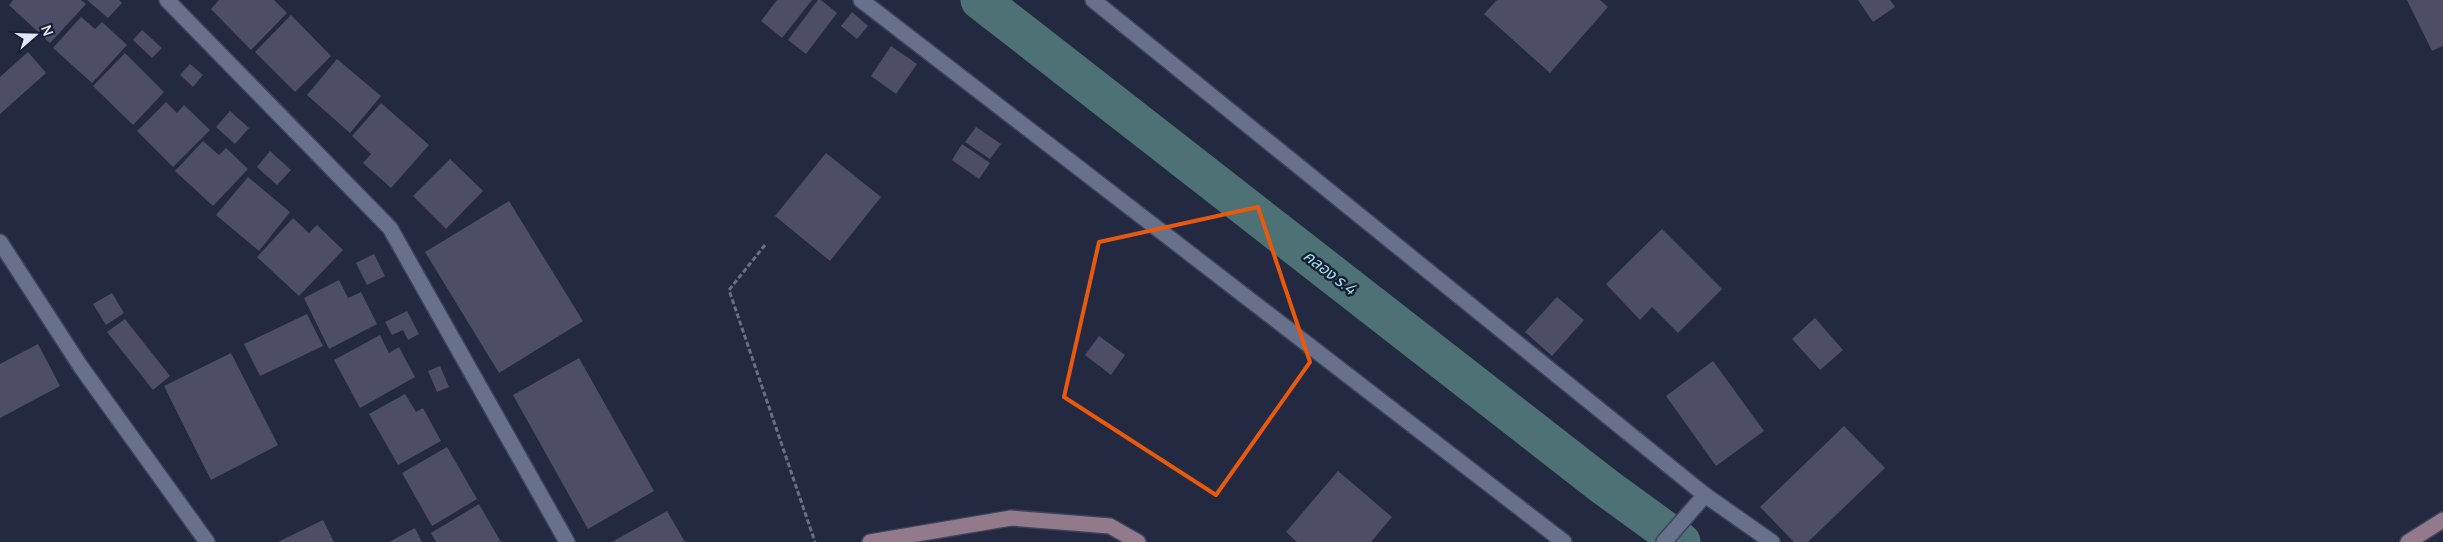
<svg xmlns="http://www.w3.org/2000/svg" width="2443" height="542" font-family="Manrope,'Noto Sans Thai',sans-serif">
<rect width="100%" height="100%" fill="#222940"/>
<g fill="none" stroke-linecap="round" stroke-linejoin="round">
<polyline stroke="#4e7176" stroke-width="39" points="980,0 1604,486 1681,542"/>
</g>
<g fill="#4e4d67">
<polygon points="13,0 81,0 86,4 50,43 9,5"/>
<polygon points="87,0 119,0 122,3 108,18"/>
<polygon points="219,0 274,0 287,13 251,50 211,9"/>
<polygon points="777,0 812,0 782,38 761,21"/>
<polygon points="818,0 821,0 837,13 806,54 788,40"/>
<polygon points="1497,0 1600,0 1608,7 1550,73 1484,14"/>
<polygon points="1858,0 1890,0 1895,7 1873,22"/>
<polygon points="2407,0 2443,0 2443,46 2432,51"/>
<polygon points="852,12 868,26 857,39 841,26"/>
<polygon points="291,15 331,56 295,92 255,52"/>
<polygon points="81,17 95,29 102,22 127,45 92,83 53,48"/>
<polygon points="142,30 162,48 152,58 133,40"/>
<polygon points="891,46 917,64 896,94 871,76"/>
<polygon points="28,52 46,73 0,114 0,77"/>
<polygon points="125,53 164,92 133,125 93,86"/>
<polygon points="337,59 381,96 350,133 307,95"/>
<polygon points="190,64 203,75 193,87 180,75"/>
<polygon points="166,102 177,113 184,105 210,130 173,167 137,131"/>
<polygon points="381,103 429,145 391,188 363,163 371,154 352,136"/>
<polygon points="230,111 249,128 235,144 216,127"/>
<polygon points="976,127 1001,144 990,159 965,142"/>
<polygon points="203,141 219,155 226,148 248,169 213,206 175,171"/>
<polygon points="962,144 990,163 979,179 952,160"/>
<polygon points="270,151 291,170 277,185 257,167"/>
<polygon points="826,153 881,197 830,261 775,216"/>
<polygon points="450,159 483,191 446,229 413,196"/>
<polygon points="248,177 290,212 259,251 216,215"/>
<polygon points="509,201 583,321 499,373 425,252"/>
<polygon points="293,218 309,233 317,225 343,250 299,296 257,257"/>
<polygon points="1662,229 1722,289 1678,333 1652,307 1640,320 1606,284"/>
<polygon points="374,254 385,276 367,285 356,263"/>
<polygon points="339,280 348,298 361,292 377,324 329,349 304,298"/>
<polygon points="112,293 124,313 106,325 93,304"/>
<polygon points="1557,297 1584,320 1552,356 1525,332"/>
<polygon points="407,311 419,334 408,340 403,330 392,335 385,322"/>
<polygon points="307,314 323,346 260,376 244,344"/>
<polygon points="1815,318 1843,350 1820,370 1792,339"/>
<polygon points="125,319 170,376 153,390 107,332"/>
<polygon points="380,335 389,353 399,347 415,377 360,408 334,360"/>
<polygon points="1099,336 1125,355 1111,375 1085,355"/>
<polygon points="38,344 60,386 0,418 0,364"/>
<polygon points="231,353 278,445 211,480 164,386"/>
<polygon points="579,358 654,491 588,529 513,395"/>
<polygon points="1713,361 1764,431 1716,466 1666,396"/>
<polygon points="440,366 449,387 437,392 428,371"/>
<polygon points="405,394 416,412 423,408 441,441 398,465 369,414"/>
<polygon points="1844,426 1885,468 1808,542 1794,542 1760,507"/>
<polygon points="447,447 477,499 432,526 402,473"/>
<polygon points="1338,471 1392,517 1371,542 1297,542 1286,532"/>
<polygon points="479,504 501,542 436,542 431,533"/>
<polygon points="667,511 685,542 612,542"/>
<polygon points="323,520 334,542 278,542"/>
<polygon points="415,528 422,542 389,542"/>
</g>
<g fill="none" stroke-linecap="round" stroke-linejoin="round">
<g stroke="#3e4458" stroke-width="18">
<g id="street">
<polyline points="167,0 390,228 567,542"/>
<polyline points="861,0 1564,542"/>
<polyline points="1093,0 1705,495 1772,542"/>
<polyline points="0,242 81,367 207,542"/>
<polyline points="1664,542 1705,495"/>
</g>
</g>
<g stroke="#3e4458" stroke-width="18">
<g id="secondary">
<polyline points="870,542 1011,518 1110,526 1138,542"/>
<polyline points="2408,542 2443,520"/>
</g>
</g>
<polyline stroke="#696f83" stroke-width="3" stroke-dasharray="5 2.5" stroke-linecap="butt" points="765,245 729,290 815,542"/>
<use href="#street" stroke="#68718c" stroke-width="15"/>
<use href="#secondary" stroke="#937a8b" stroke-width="15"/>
</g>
<path fill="none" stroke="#e8590c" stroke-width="4" stroke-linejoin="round" d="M1258 207 1310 362 1216 495 1064 397 1099 242Z"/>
<g text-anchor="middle" stroke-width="5" stroke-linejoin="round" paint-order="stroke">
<g font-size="16" font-style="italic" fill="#9fe4ee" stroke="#181f35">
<text transform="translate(1330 272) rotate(38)" y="6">คลอง ร.4</text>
</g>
</g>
<g transform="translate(35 35) rotate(70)" stroke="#181f35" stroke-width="4" paint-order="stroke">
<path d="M0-4L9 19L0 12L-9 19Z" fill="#e1e7f6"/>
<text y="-8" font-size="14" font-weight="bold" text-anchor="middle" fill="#e1e7f6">N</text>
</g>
</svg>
